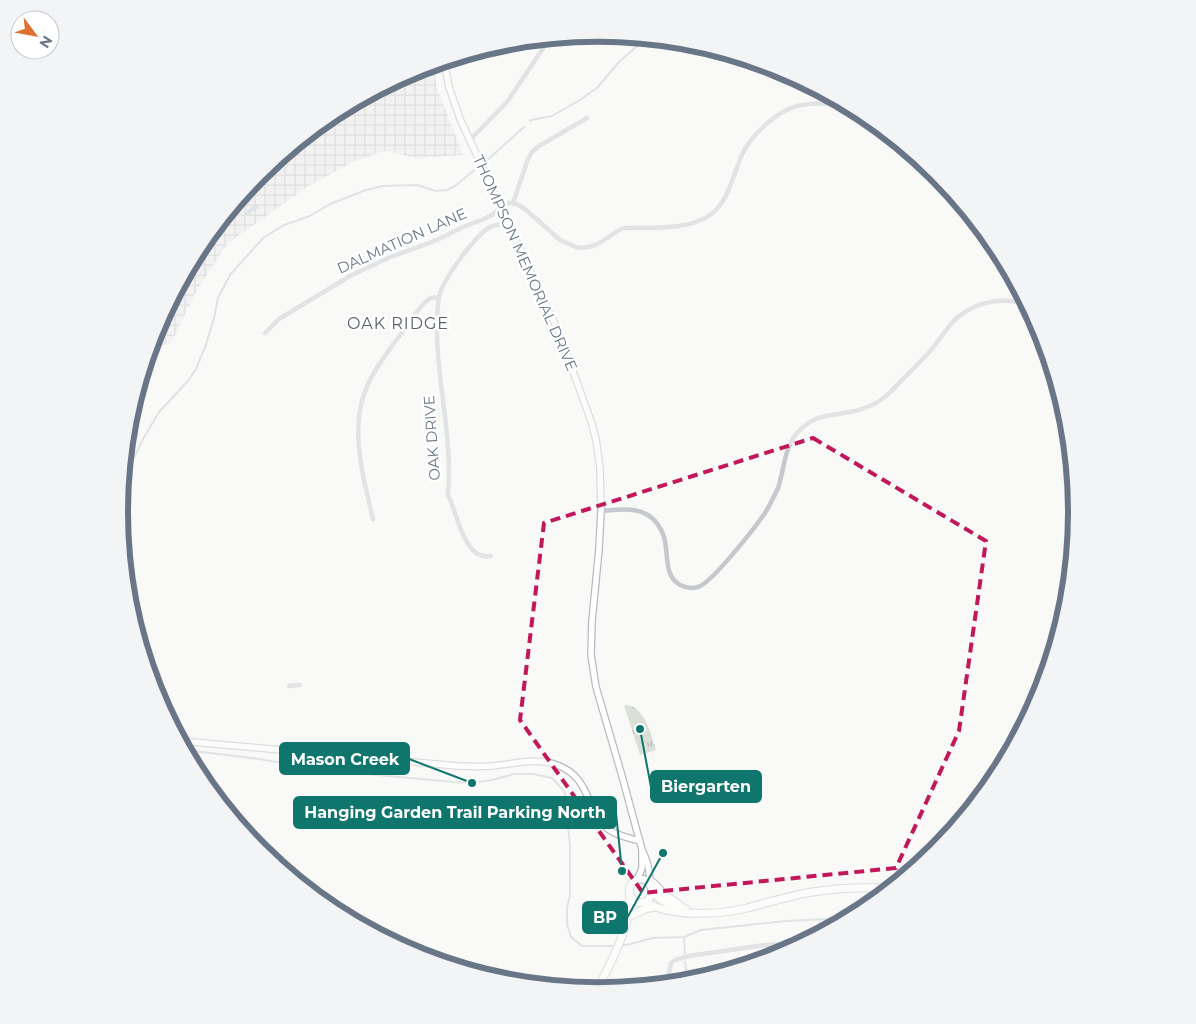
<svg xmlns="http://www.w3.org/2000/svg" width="1196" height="1024" font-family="Montserrat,sans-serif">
<defs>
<pattern id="industrial-grid" width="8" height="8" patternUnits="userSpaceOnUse" patternTransform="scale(1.25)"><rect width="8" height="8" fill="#e7e8e8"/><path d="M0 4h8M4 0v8" fill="none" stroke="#bfc1c2"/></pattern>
<pattern id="grass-tufts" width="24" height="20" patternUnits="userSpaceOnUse" patternTransform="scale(1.25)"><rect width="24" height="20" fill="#dae0d8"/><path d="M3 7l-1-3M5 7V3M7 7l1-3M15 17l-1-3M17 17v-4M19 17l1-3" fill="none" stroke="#b5bab5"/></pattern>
</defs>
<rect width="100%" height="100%" fill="#f9f9f7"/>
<polygon fill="url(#industrial-grid)" points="434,64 437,88 463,155 416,158 384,151 355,161 307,187 227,244 196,292 171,343 150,348 156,329 201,246 260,174 333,114 415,70"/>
<path fill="url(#grass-tufts)" d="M624 705C644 704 651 734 656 750L640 755Z"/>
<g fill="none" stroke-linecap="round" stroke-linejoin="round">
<g stroke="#bfc7cd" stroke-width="2">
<polyline points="530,121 531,120 552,116 580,100 597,88 619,62 636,47 651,39"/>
<polyline points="485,162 524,127"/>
<polyline points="120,512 131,464 143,439 159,412 188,381 196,369 206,345 214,318 218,298 230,275 263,238 284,225 310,216 330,204 366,190 383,186 417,185 436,191 447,190 455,186 477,168"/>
<polyline points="186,750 259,759 323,770 454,782 472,783 492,780 514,774 533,774 552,778 563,790 569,802 568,827 570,845 570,896 567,907 567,924 571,937 582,946 616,946"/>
<polyline points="684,937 685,953"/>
<polyline points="621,945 627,945 652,938 684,937 701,930 786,921 848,918"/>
<polyline points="685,962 687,981"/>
</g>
<g stroke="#b7bbc1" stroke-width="8">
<g id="secondary">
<path d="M444 61 449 87 460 119 560 335 592 424 596 440 600 468 601 511 599 549 592 621 591 655 596 687 622 776 642 850C647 860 651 872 649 883"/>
<path d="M181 741 458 766C469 766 481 767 492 766 514 764 536 757 557 765 591 777 586 811 608 829 617 836 630 838 640 841"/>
<polyline points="637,880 642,868 642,852"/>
</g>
</g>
<g stroke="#b8bcc0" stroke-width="9">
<g id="primary">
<path d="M650 881C656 883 658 889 663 893 668 898 675 901 681 906"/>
<path d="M652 888C653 900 644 905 634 901L629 893C629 888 630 883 636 880 650 874 652 894 661 900 668 904 678 908 686 909"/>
<path d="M645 902C671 917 718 915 747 908 766 903 786 897 806 893 834 888 862 887 890 888"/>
<polyline points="630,916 645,909 654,907"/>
<path d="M596 990C608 970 619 947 626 924 628 915 629 906 630 896"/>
</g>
</g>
<g stroke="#c5c8cc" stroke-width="4.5">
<polyline points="470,140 507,102 550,38"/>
<polyline points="513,203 528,159 532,152 539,146 587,118"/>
<polyline points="247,213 256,207"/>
<path d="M265 333 279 319 350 276 388 258 437 240 463 227 484 219 492 215 504 205 508 203 517 204 525 209 560 240 576 247 581 248 593 246 601 242 619 230 624 228C651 227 682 231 707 217 724 207 730 187 736 170 739 163 741 155 745 149 755 132 778 111 797 106 813 102 830 104 847 105"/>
<path d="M601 511C615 510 633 507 646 514 654 518 661 527 664 537 669 553 663 575 680 585 686 588 692 589 698 587 712 583 759 523 768 508 771 502 775 495 778 488 784 471 784 449 796 434 812 415 827 416 850 412 861 410 872 406 881 400 890 394 896 386 903 379 913 369 923 359 932 349 941 338 948 325 958 317 977 301 1004 297 1026 304"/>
<path d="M373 519C370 508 368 496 365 485 358 452 353 416 368 384 378 362 395 343 408 324 413 317 424 301 431 298 435 297 436 298 439 298"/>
<path d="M491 556C485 557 481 556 476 553 463 543 457 517 451 502 451 500 449 498 448 495 447 492 449 487 449 484 449 472 449 461 448 449 446 410 437 371 437 332 437 320 437 308 439 297 443 279 474 237 490 227 496 224 502 224 509 224"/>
<polyline points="289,686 300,685"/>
<polyline points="667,983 671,963 675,960 689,956 765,945 801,943"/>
</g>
<use href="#secondary" stroke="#fff" stroke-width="5.5"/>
<use href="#primary" stroke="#fff" stroke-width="7"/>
</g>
<path d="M0 0H1196V1024H0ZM813 438 986 541 959 731 896 868 643 893 520 720 544 523Z" fill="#f9f9f7" fill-opacity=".55" fill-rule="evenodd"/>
<path fill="none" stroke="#c2185b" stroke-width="4" stroke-dasharray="10 6" stroke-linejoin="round" d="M813 438 986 541 959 731 896 868 643 893 520 720 544 523Z"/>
<g text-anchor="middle" stroke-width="5" stroke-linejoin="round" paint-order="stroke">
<g font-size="15" fill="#697687" stroke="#fff">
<text transform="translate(402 241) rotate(-24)" y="5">DALMATION LANE</text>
<text transform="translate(525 263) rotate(66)" y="5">THOMPSON MEMORIAL DRIVE</text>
<text transform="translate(432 438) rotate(-94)" y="5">OAK DRIVE</text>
</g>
<g font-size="16" letter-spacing="1" fill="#57606c" stroke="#fff">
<text x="398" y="329">OAK RIDGE</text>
</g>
</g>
<path d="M0 0H1196V1024H0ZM128 512a470 470 0 1 1 940 0a470 470 0 1 1-940 0Z" fill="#f3f4f5" fill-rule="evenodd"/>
<path fill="none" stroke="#697687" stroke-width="6" d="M128 512a470 470 0 1 1 940 0a470 470 0 1 1-940 0Z"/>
<path fill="none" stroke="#0f766e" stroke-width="2" d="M472 783L409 759M640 729L651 787M622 871L616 813M663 853L627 918"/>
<g fill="#0f766e" stroke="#fff" stroke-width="2">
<circle cx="472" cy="783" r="5"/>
<circle cx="640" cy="729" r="5"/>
<circle cx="622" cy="871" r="5"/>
<circle cx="663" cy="853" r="5"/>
</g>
<g fill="#0f766e" stroke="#0f766e" stroke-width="2">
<rect x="280" y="743" width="129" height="31" rx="5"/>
<rect x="651" y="771" width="110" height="31" rx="5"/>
<rect x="294" y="797" width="322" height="31" rx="5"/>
<rect x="583" y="902" width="44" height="31" rx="5"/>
</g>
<g font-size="16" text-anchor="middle" font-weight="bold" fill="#fff">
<text x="345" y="765">Mason Creek</text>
<text x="706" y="792">Biergarten</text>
<text x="455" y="818">Hanging Garden Trail Parking North</text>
<text x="605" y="923">BP</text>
</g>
<g transform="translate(35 35) rotate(122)"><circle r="24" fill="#ffffff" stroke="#c3c8cf"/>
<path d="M0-4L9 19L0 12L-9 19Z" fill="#de7032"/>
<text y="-8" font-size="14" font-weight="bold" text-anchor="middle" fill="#697687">N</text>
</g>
</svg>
